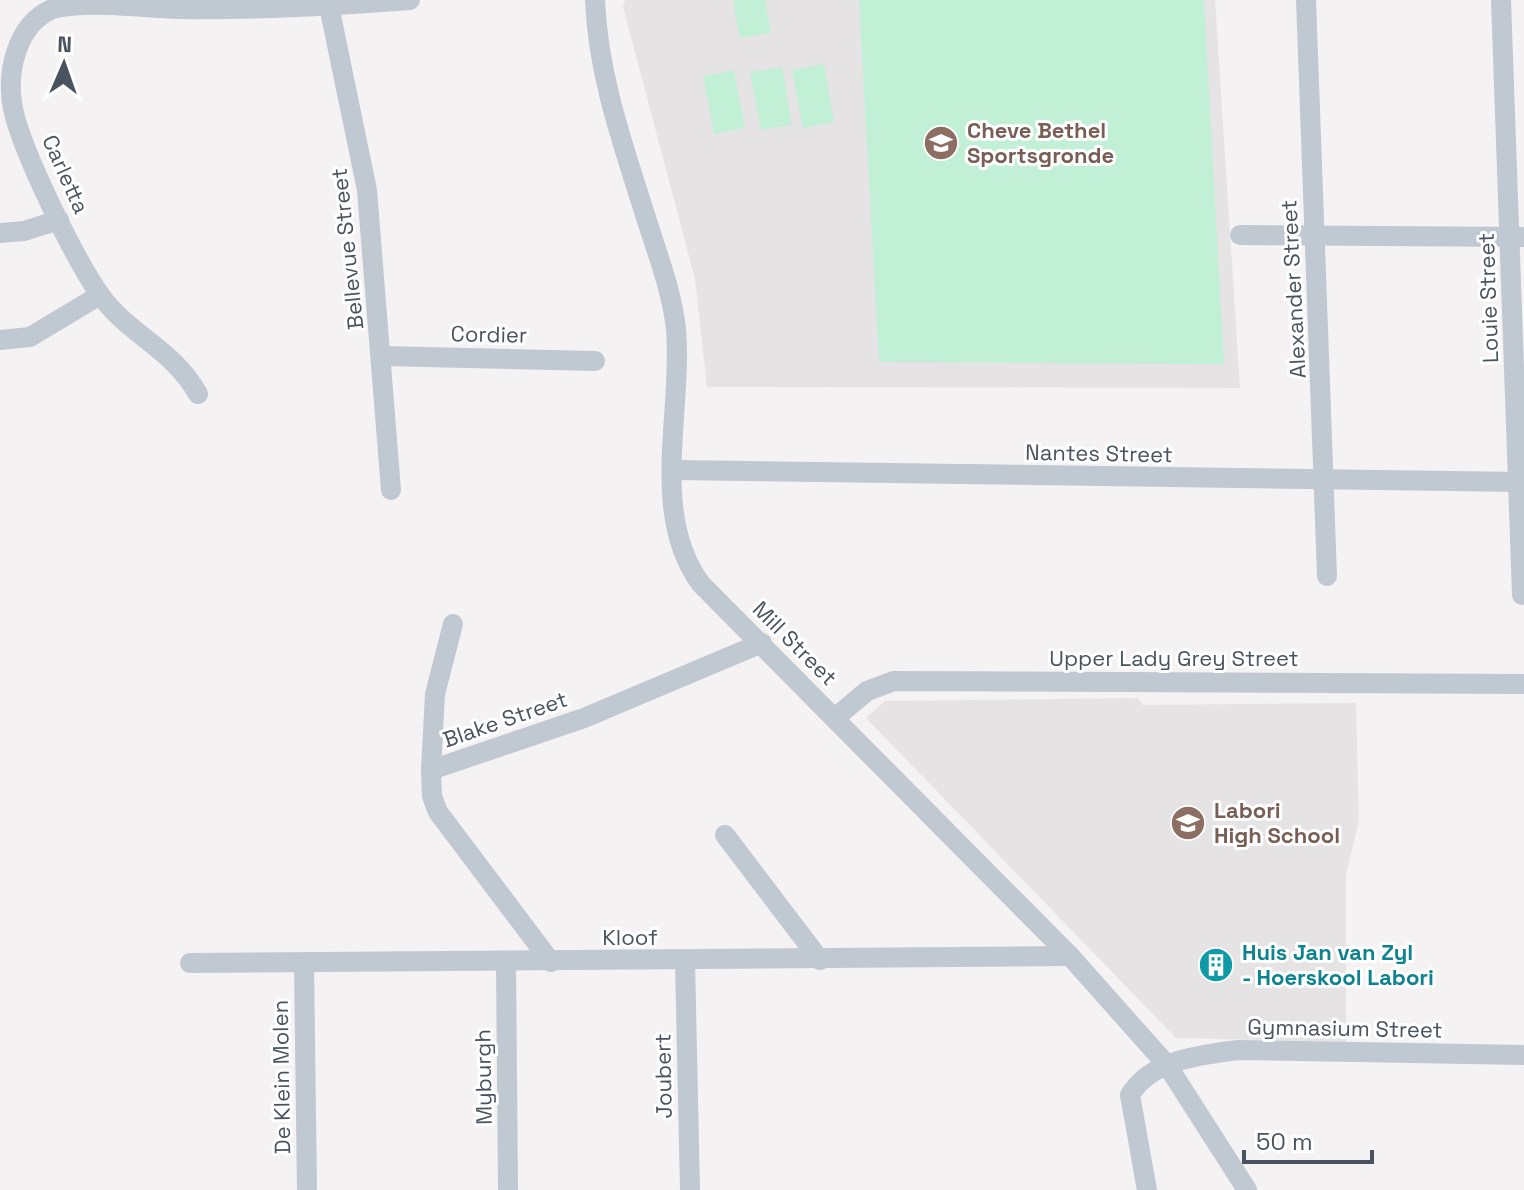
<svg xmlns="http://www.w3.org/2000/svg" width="1524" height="1190" font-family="'Space Grotesk',sans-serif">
<rect width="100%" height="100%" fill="#f4f2f2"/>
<g fill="#e5e3e4">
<polygon points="625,0 1215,0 1240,388 707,387 695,279 623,7"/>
<polygon points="1138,698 1143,705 1356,703 1359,820 1346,875 1346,1042 1176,1038 866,718 885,701"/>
</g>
<g fill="#c2f0d7">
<polygon points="733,0 765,0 771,33 740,38"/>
<polygon points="859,0 1204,0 1224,364 879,362"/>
<polygon points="824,64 834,122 803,128 792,70"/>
<polygon points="782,67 792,125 761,130 750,72"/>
<polygon points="734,70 745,128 714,134 703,76"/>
</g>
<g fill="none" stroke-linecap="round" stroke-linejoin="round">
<g stroke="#c0c8d1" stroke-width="20">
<path d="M595 0C598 78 625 150 648 224 659 258 672 293 676 329 683 412 649 514 701 584L1070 956 1167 1065 1247 1190"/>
<polyline points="1306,0 1327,576"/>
<polyline points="1501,0 1522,595"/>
<polyline points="329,6 367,190 391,490"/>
<polyline points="0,233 24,231 59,220"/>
<polyline points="1240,235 1524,237"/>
<polyline points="0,340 30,337 100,295"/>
<polyline points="382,356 595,361"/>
<path d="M198 394C172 348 130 336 101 296 75 260 22 151 13 109 6 73 16 25 52 9 88 0 140 8 179 9 256 10 333 6 410 0"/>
<polyline points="674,470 1524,482"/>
<polyline points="835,718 867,691 894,681 1524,684"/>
<polyline points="431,770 435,694 453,624"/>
<polyline points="725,835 820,960"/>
<polyline points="685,961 690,1190"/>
<polyline points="551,962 438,812 432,796 431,770 584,718 762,643"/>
<polyline points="190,963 1070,956"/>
<polyline points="506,963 508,1190"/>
<polyline points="304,964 307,1190"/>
<path d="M1147 1190 1130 1095C1152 1059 1201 1055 1238 1050L1524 1055"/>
</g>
</g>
<defs>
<g id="school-disc" transform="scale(1.8)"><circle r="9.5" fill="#8d6e63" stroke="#fff"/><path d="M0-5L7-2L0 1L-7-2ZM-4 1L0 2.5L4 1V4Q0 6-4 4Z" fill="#fff"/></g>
<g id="building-disc" transform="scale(1.8)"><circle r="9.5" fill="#0f9aa8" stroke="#fff"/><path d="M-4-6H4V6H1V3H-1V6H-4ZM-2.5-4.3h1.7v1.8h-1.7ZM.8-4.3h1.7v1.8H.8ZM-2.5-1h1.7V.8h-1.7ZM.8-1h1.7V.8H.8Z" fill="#fff"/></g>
</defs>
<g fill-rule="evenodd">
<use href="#school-disc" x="941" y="143"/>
<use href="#school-disc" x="1188" y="823"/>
<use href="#building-disc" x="1216" y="965"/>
</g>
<g text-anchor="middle" stroke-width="6" stroke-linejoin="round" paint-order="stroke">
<g font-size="22" font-weight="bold" fill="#785e54" stroke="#fff" text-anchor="start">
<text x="967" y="138">Cheve Bethel<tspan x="967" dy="25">Sportsgronde</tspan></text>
<text x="1214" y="818">Labori<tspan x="1214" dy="25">High School</tspan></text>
</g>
<g font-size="22" fill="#495460" stroke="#fff">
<text transform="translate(66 174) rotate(66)" y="8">Carletta</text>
<text transform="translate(347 249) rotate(-96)" y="8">Bellevue Street</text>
<text transform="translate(1293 289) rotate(-93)" y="8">Alexander Street</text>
<text transform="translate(1488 298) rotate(-92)" y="8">Louie Street</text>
<text transform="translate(489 334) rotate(1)" y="8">Cordier</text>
<text transform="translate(1099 453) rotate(1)" y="8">Nantes Street</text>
<text transform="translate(795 643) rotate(45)" y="8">Mill Street</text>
<text x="1174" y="666">Upper Lady Grey Street</text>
<text transform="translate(505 719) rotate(-19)" y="8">Blake Street</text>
<text x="630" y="945">Kloof</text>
<text transform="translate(1345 1028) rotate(1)" y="8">Gymnasium Street</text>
<text transform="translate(663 1076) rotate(-91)" y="8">Joubert</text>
<text transform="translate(281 1077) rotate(-91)" y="8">De Klein Molen</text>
<text transform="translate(483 1077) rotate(-91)" y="8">Myburgh</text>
</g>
<g font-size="22" font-weight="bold" fill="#0d838f" stroke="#fff" text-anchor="start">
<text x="1242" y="960">Huis Jan van Zyl<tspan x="1242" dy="25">- Hoerskool Labori</tspan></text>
</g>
</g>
<g transform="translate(64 64) rotate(2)" stroke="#ffffff" stroke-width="6" paint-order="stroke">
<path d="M0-6L14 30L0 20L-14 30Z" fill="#495460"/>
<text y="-12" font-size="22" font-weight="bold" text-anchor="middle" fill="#495460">N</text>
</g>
<path d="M1244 1150v12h128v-12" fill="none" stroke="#495460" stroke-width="4"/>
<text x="1256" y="1150" font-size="24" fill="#495460" stroke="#ffffff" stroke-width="6" paint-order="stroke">50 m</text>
</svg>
